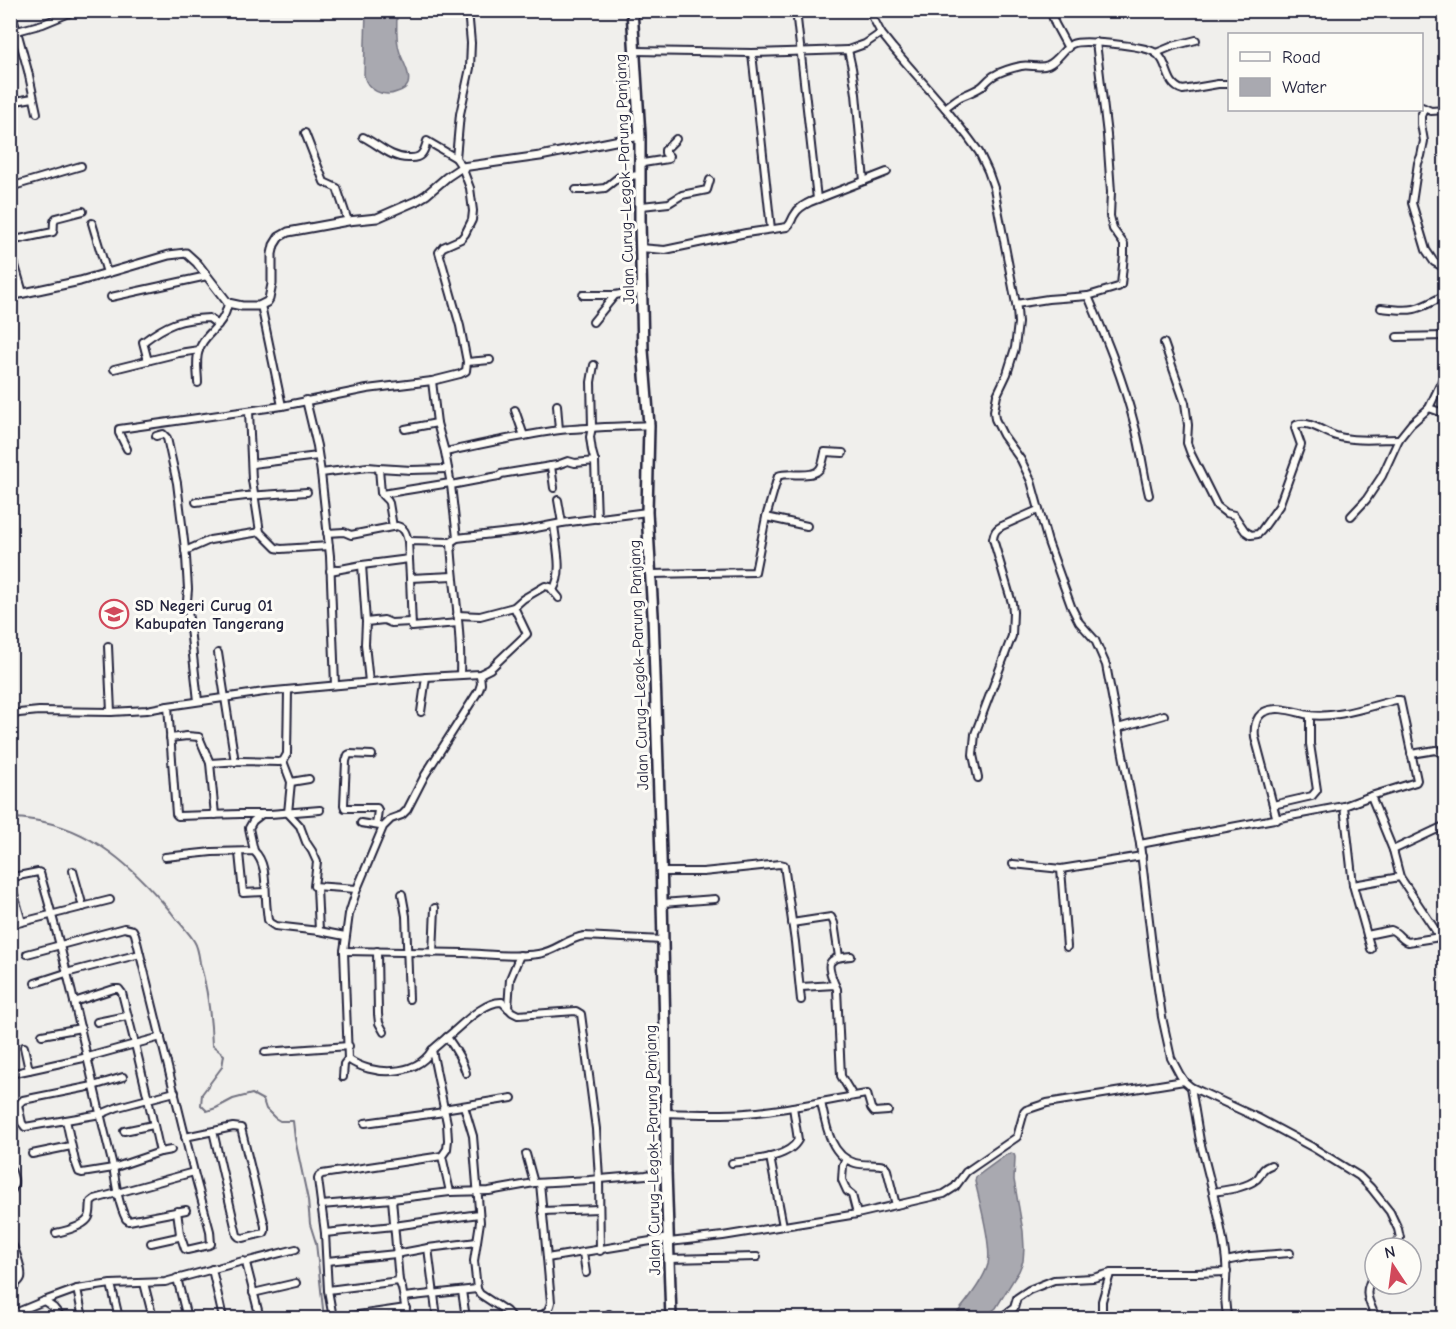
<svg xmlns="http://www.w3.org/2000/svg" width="1456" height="1329" font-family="'Comic Neue',sans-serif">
<rect width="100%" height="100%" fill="#f0efec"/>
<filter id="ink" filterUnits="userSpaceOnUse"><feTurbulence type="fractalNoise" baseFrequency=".0167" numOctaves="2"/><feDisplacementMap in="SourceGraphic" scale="12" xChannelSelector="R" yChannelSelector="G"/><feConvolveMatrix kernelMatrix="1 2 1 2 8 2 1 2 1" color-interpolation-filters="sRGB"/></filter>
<g filter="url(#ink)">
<g fill="#a9a9b0" stroke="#737381" stroke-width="1.5">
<path d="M366 11H397C397 24 395 40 400 53 403 62 411 74 408 84 406 89 401 91 397 92 383 98 367 90 364 75Z"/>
<path d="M1011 1153 1014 1154 1015 1157 1014 1180 1023 1231 1024 1248 1023 1261 1019 1271 996 1308 983 1318H953C964 1305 984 1280 988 1264 992 1246 979 1200 975 1181L976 1177 1006 1155Z"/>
</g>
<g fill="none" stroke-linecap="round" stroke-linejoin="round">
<path stroke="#737381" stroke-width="2" d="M10 819C18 817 25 819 33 820 92 828 134 868 171 912 178 922 188 931 194 941 198 947 199 956 200 963 208 990 211 1017 212 1045L224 1055 222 1067 202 1094 201 1105 207 1111 216 1108 233 1099 252 1094 263 1100 266 1109 275 1118 280 1121H293L295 1139 308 1200 310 1224 316 1243 324 1318"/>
<g stroke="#22223b" stroke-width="10">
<g id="minor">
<polyline points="796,10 817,199"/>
<polyline points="869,10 881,33 893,48 945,108 968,137 979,152 988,171 994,188 1017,309 1018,323 1015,348 1007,374 997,395 994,411 995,419 1003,435 1021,460 1031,481 1048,542 1071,606 1079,622 1095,640 1106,665 1140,844 1153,954 1162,1017 1171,1058 1180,1075 1184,1081 1191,1087 1258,1118 1312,1147 1359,1176 1371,1188 1390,1212 1398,1229 1400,1238 1394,1248"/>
<polyline points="1050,10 1055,24 1068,48"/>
<polyline points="10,11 17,31 43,24 77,10"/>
<polyline points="17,31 28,71 37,113"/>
<path d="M1096 42 1107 135 1111 192 1110 216 1113 229 1124 244V255L1121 285 1118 287 1088 296C1106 338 1123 379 1134 423 1141 447 1143 471 1149 495"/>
<polyline points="848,50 865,44 881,33"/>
<polyline points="635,51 752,53 848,50 852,68 856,94 864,181"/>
<polyline points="752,53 771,229"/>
<polyline points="1156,53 1173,46 1196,40"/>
<polyline points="10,102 33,98"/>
<polyline points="1422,107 1431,111 1446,110"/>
<path d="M945 108C950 104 955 100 960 97 967 94 975 91 981 87 986 83 989 78 995 75 1002 71 1012 68 1021 66 1030 64 1039 69 1048 65 1058 61 1063 49 1072 44 1082 39 1144 46 1154 52 1170 60 1164 85 1183 90L1218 84H1230"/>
<polyline points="1424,109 1421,116 1421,124 1424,141 1421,156 1418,163 1412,203 1426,250 1434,262 1446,269"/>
<polyline points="305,133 324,182 337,188 348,221"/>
<path d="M363 137C378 144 390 158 408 158 421 159 424 153 427 141L456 158"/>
<polyline points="640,160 643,163 668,159 669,156 665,153 665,150 676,139"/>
<polyline points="10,187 81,166"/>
<polyline points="576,190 587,190 605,188 619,177 640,175"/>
<polyline points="640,203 642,206 669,203 682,195 707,190 710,180"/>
<polyline points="92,223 107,273"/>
<path d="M10 241 53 232C55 227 52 221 56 218L83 211"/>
<polyline points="10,248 23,293"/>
<path d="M640 248 665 250 746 233 787 227C792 223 791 219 795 214 798 208 804 205 810 202L887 172"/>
<polyline points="1446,278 1444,307 1446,318"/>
<polyline points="583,295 615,295 642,290"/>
<polyline points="111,297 207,276"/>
<polyline points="1016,304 1048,299 1088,296"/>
<polyline points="261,305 282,406"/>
<path d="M1381 308C1413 312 1416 311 1445 295"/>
<polyline points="593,322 615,295"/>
<polyline points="1397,337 1446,336"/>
<path d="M1164 343 1185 403 1188 425 1187 443 1191 454 1217 506 1226 513 1234 515 1245 531 1251 535 1258 534 1261 531 1279 506 1301 445 1295 428 1296 425C1310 420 1323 432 1336 436 1356 442 1379 439 1399 439"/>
<path d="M148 361 143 342C167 324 180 319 209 318L218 325"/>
<polyline points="467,362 490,360"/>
<polyline points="594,365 591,382 592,427 590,437 592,451 595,462 597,519"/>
<polyline points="114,369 179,353 199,350"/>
<polyline points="432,381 437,423 445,452 451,485 457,538"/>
<path d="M198 383C198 372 195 361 199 350 205 331 224 328 228 303"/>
<polyline points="306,400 317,446 321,473"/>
<polyline points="557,405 559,430"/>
<polyline points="1429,408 1446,414"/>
<polyline points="515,410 524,436"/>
<polyline points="249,411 252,480 260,532 276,548 281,549 329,546"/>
<polyline points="405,429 437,423"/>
<polyline points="156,436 163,434 167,438 177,483 186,557 188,589 187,601 198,701"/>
<polyline points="127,449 119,433 119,429 282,406 367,389 432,381 460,374 466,371 467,362 460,326 439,252 443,247 461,239 465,234 472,220 473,211 470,188 462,167 456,158 460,114 470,68 471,43 468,10"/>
<path d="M445 452C483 444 522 435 560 430 590 427 619 427 649 425"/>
<polyline points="252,464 318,456"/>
<polyline points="551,466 554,488"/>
<path d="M379 468 381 493C383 498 387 498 389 503L393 527"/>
<polyline points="451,485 493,477 499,476 501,474 557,465 568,461 575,463 595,461"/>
<polyline points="382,494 450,483"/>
<polyline points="558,500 562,523"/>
<polyline points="196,502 246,496 307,492"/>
<polyline points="1351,516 1366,500 1382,476 1399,439 1411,424 1429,408 1446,372"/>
<polyline points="766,517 807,526"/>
<path d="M327 533 344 532 351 535 397 526C405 528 406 534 408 541"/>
<path d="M451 542C453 586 462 630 460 675"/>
<polyline points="185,551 210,540 260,532"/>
<polyline points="362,565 366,622 365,644 369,682"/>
<polyline points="330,571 362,565 409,559"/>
<path d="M651 574 755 572 766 517 778 476C789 471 815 480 821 467 823 463 824 457 825 452L843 453"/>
<polyline points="453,576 410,578 408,541 451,542 457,538 520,531 562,523 647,512"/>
<polyline points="410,578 412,627 458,623"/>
<path d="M553 590C564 573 556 545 554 525"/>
<polyline points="457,615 480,616 514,607 523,599 545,586 550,587 559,598"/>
<polyline points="366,622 384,620 391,623 411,622"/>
<polyline points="108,646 111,712"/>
<polyline points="218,653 235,762"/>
<polyline points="335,685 330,556 321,473 368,467 379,468 411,470 448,469"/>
<polyline points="168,706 176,814 178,816 240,814 270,814 320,810"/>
<polyline points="421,712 426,677"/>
<polyline points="10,716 19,713 39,711 111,712 147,710 168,706 264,692 426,677 480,674 490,669 527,634 514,607"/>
<polyline points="1118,728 1164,715"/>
<polyline points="170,738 187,736 199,737 210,763"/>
<polyline points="1411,754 1436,750 1446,756"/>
<polyline points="372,755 350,754 348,755 346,761 344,805 345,808 377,808 378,810 376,825"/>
<polyline points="283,761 291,782 288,813 300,826 306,842 312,851 317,862 314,886 357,889"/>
<path d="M978 778 973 755 975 734 1012 636 1013 612 1012 603 993 539C994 532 996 529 1002 526L1038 510"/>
<polyline points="291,782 309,779"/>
<polyline points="1371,796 1393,850 1400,877 1440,937 1446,951"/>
<polyline points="1273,805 1312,796 1317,790 1310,744 1310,715"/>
<path d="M1344 806 1353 885 1367 935 1391 930C1398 932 1401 940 1408 942L1440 937"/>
<polyline points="215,815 210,763 241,761 279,762 283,761 287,754 288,690"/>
<polyline points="361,823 380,826"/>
<path d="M1140 844 1344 806 1371 796 1416 782 1417 780 1400 700H1396C1370 706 1336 719 1309 715 1294 712 1278 705 1264 712 1255 717 1254 729 1255 737L1277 820"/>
<polyline points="1393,850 1446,825"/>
<polyline points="254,851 249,828 253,821 262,814"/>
<polyline points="239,853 243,893 265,892"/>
<path d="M165 857 212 852 254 851C269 865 264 892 267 911 267 912 268 920 268 920 270 924 272 924 275 926L319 931 345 936"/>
<polyline points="1013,864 1061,869 1142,856"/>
<polyline points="1061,869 1067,947"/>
<polyline points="73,871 83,907"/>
<polyline points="661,872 703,872 780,864 784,865 795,942 801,1000"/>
<polyline points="1353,885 1400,877"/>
<polyline points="317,887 319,931"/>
<polyline points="402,894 406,916 409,999"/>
<polyline points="662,903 715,899"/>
<path d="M22 922 11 884 12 879 13 877 38 872 40 873C64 954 82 1036 101 1117 105 1134 109 1150 113 1166 116 1184 118 1203 126 1219L129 1221 186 1210"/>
<polyline points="792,923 831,917 834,923 839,957"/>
<polyline points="10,925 110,900"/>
<polyline points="1367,935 1371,949"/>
<path d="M344 951C384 952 424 952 464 953 488 954 513 958 538 954 555 952 568 938 584 936L662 940"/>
<polyline points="377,951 378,1014 379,1023 384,1032"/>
<polyline points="433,953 435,908"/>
<polyline points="27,954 124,928 133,930 135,934 194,1172 210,1231 211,1244 209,1245 187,1250 185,1249 180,1234"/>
<polyline points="35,983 66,973 140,954"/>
<path d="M835 985C826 963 826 958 851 956"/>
<polyline points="801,987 835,985 837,989 841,1076 853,1096"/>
<polyline points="74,1002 114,989 119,989 122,993 135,1044 161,1037"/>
<polyline points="508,1008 510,979 520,955"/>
<polyline points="97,1022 127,1016"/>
<polyline points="42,1035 81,1028"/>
<path d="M447 1037C461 1026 484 1001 502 1002L512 1012 518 1015 576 1011 581 1014 596 1129 599 1179 600 1251"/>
<polyline points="24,1047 29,1070 88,1057 135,1044 148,1099 118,1107 101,1114 25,1127 22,1123 18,1105 23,1100 93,1086 123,1077"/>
<path d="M432 1050 447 1037C455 1048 462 1059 466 1073"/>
<polyline points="265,1052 349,1046"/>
<polyline points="10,1074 29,1070"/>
<polyline points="343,1077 344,1064 348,1059"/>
<polyline points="1191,1087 1200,1141 1213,1192"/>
<path d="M821 1102C826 1125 830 1156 855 1163 865 1166 875 1163 885 1166L887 1170 896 1205"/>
<polyline points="464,1106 473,1136 480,1222 474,1261 477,1289 480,1294 506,1311 512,1318"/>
<polyline points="443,1109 512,1098"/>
<path d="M666 1113C693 1114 720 1115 746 1113 787 1110 827 1100 867 1094L871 1108 874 1112 888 1111"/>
<polyline points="66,1120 75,1161 79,1172 82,1173 113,1168 160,1152 148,1099 175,1092"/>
<polyline points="365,1123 444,1112"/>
<polyline points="124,1131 153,1125"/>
<polyline points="185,1137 233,1127 241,1128 265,1226 265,1231 264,1233 243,1238 239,1237 237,1235 213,1131"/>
<polyline points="160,1152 171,1150"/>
<polyline points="32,1154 71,1146"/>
<polyline points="526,1154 534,1183"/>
<polyline points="770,1157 783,1226"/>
<polyline points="846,1159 843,1165 842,1180 847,1191 852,1195 857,1214"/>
<path d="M732 1163C751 1160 788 1159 798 1140L793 1107"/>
<path d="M10 1167C14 1177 17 1184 10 1193"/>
<polyline points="540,1183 547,1258 669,1238"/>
<path d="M450 1192 442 1156 447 1149 448 1140 447 1123 432 1050C416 1077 371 1076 348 1059L344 951 349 914 357 889 383 827 391 819 402 815 407 810 425 775 479 690 481 684 480 674"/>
<polyline points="392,1199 399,1281 402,1288 407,1318"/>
<polyline points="321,1205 392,1199 450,1192 489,1191 534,1183 589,1180 646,1175 666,1172"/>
<polyline points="542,1211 599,1209"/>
<path d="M56 1233C65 1231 85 1226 89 1217 91 1213 90 1206 91 1202L95 1199 194 1172"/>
<polyline points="325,1233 394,1226 479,1214"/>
<path d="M10 1241C15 1248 23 1271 21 1278 19 1283 14 1285 10 1289"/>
<polyline points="669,1242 723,1236 857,1214 944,1194 955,1187 966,1172 1017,1137 1024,1112 1026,1110 1047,1103 1184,1081"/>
<polyline points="151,1243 178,1237 180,1234 177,1211"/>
<polyline points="428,1248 437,1318"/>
<polyline points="583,1253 586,1273"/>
<polyline points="669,1259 757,1257"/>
<polyline points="327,1261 396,1254 428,1248 477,1242"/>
<polyline points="1226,1261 1250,1256 1290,1253"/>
<polyline points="245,1262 296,1249"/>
<polyline points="212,1269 223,1318"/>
<path d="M1375 1273C1362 1293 1368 1298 1376 1318"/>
<polyline points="177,1278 187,1318"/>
<polyline points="144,1283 153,1318"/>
<polyline points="111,1284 119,1318"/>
<polyline points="77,1289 83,1318"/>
<polyline points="328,1290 399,1281"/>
<polyline points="462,1291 466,1318"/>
<polyline points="253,1293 296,1283"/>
<polyline points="404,1297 477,1289"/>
<polyline points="44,1301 54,1308 62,1318"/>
<polyline points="609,1314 609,1318"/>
<polyline points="10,1315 44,1301 77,1289 111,1284 165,1282 243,1261 246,1263 260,1318"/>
<polyline points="293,1318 300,1317"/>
<polyline points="333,1318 328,1290 325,1233 318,1179 319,1176 322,1174 442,1156"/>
<polyline points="338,1318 406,1308"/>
<path d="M535 1318C544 1315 549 1312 551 1302L547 1258"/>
<polyline points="1000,1318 1014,1308 1017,1298 1029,1290 1054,1280 1093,1278 1111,1273"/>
<polyline points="1102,1318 1102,1301 1110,1274 1111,1273 1195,1273 1227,1272"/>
<path d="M1228 1318C1222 1298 1228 1282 1226 1262 1224 1239 1218 1215 1213 1192 1226 1190 1246 1188 1257 1179 1263 1173 1260 1169 1271 1165"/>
</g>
</g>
<g stroke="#22223b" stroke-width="11">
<polyline id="tertiary" points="10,296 80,281 169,255 186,253 197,263 228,303 242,306 259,306 267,302 269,299 272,284 272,254 274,245 279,237 288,232 348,221 377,218 416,201 426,195 447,177 462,167 540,156 640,136"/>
</g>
<g stroke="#22223b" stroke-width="14">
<polyline id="primary" points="632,10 640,136 640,220 643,350 649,425 647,512 653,615 661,856 665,1031 666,1172 671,1318"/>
</g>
<use href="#minor" stroke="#fdfcf7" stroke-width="6"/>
<use href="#tertiary" stroke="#fdfcf7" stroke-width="7"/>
<use href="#primary" stroke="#fdfcf7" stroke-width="9"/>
</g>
</g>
<defs>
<g id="school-ring" transform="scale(1.5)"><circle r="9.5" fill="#fdfcf7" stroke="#d1495b" stroke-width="1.5"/><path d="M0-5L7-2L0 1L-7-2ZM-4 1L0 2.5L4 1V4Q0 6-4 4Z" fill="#d1495b"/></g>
</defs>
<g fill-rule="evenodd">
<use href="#school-ring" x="114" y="614"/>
</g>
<g text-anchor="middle" stroke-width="6" stroke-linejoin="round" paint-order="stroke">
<g font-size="16" fill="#22223b" stroke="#fdfcf7">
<text transform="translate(624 179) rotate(-92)" y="6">Jalan Curug–Legok–Parung Panjang</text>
<text transform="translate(638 665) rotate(-92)" y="6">Jalan Curug–Legok–Parung Panjang</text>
<text transform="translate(652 1150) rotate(-91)" y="6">Jalan Curug–Legok–Parung Panjang</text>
</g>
<g font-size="16" font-weight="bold" fill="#22223b" stroke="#fdfcf7" text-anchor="start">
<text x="135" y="611">SD Negeri Curug 01<tspan x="135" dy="18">Kabupaten Tangerang</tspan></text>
</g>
</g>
<rect width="1456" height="1329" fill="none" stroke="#fdfcf7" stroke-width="36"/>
<rect x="18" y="18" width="1420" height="1293" fill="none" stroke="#22223b" stroke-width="2" filter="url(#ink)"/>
<rect x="1228" y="33" width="195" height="78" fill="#fdfcf7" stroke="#a5a5ac" stroke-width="1.5"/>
<rect x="1240" y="52" width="30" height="9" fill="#fdfcf7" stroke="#a5a5ac" stroke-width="1.5"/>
<text x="1282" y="63" font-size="18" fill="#22223b">Road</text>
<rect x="1240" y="78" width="30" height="18" fill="#a9a9b0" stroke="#a5a5ac" stroke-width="1.5"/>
<text x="1282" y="93" font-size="18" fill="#22223b">Water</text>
<g transform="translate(1393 1266) rotate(347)"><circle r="28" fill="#fdfcf7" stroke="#a5a5ac" stroke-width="1.5"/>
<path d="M0-4.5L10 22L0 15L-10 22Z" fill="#d1495b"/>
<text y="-9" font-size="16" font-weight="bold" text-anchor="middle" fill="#22223b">N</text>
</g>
</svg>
